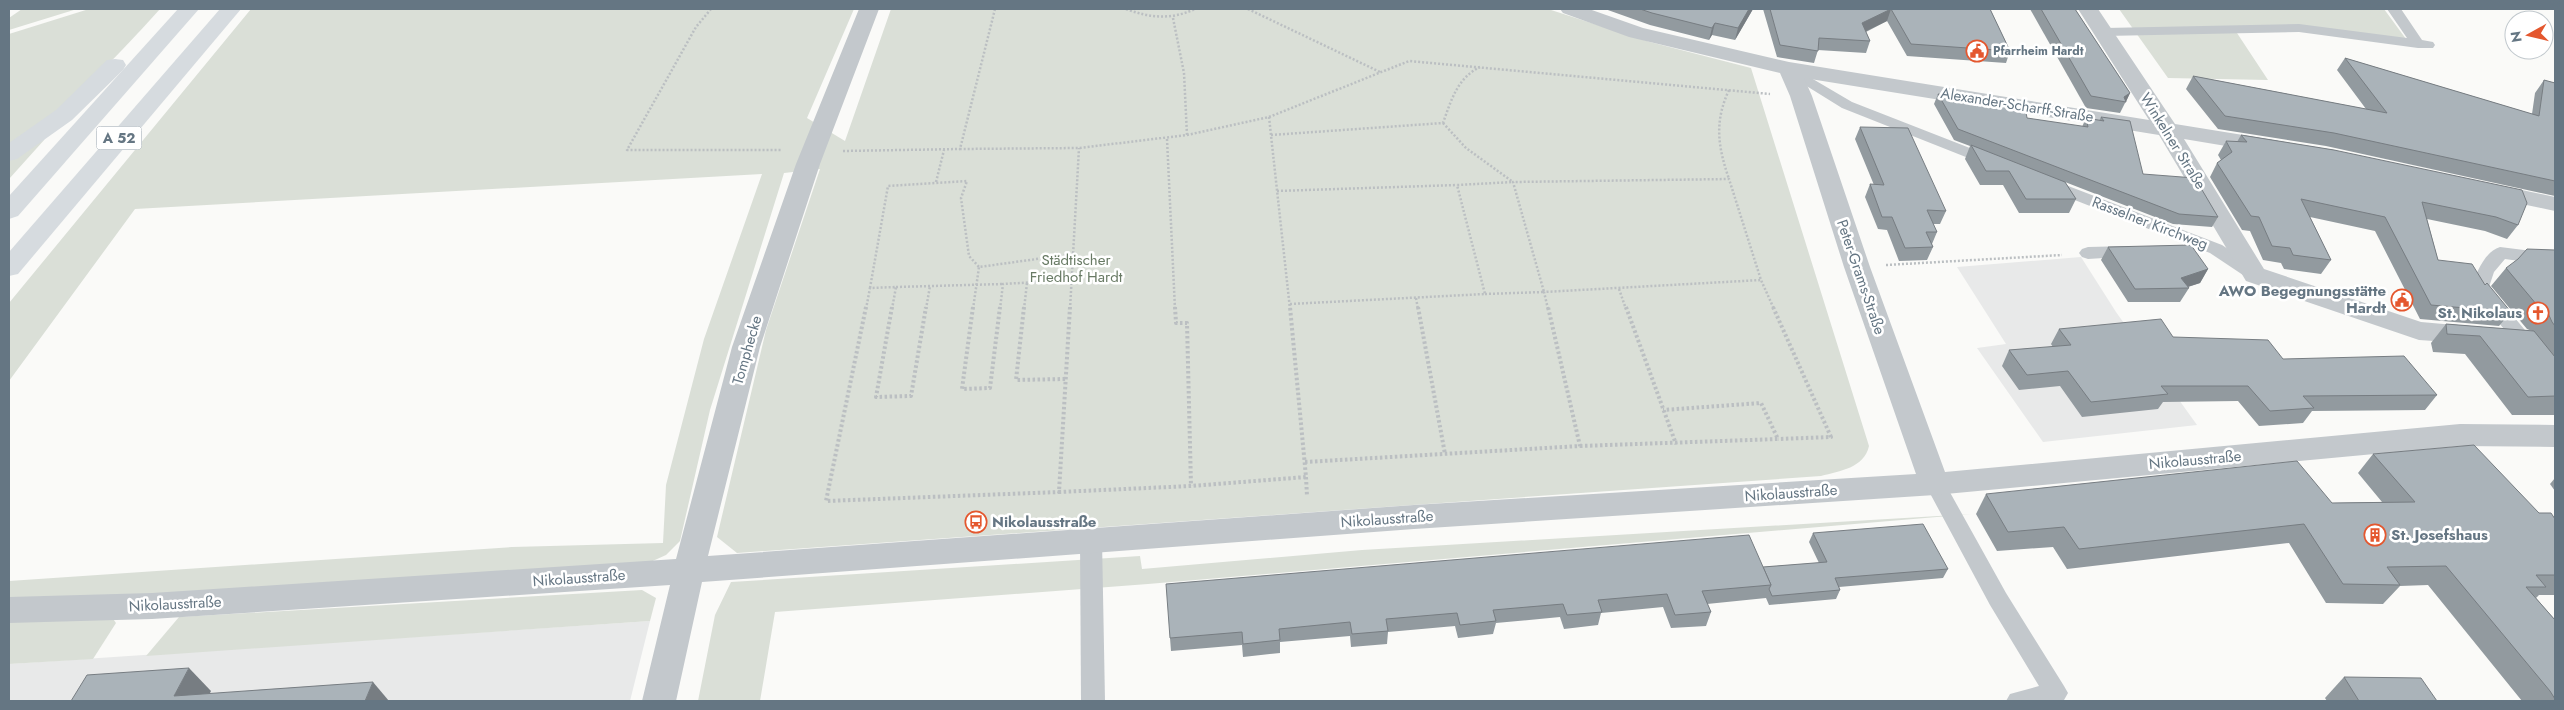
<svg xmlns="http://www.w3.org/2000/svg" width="2564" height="710" font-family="Jost,sans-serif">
<rect width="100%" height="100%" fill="#fafaf8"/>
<g fill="#e8e9e9">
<polygon points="2081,257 2116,312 2197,425 2043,442 1977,348 2006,344 1957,267"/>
<polygon points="650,621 630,701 9,701 9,664"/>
</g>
<g fill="#dadfd7">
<polygon points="22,9 77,9 9,30 9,18"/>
<path d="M89 9H160C114 60 68 108 9 144V34Z"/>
<path d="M251 9H854L807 118 845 141 891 9H1548L1650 42 1751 68 1869 446C1864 468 1840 471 1821 476L737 553 717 537 766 330 820 169 784 173 710 410 680 541 666 555 646 564 109 599 9 601V581L512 547 663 543 666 485 704 339 762 174 135 209 9 381V303Z"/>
<polygon points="2119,9 2384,9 2406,39 2305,26 2237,33 2268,80 2168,78"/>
<polygon points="45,139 9,179 9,160"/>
<polygon points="1972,514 1148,584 775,612 760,701 698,701 715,615 731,582 1140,556 1142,569 1362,550"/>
<polygon points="642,590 656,598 650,621 146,656 179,617"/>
<polygon points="105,608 116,623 93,659 9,664 9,613"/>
</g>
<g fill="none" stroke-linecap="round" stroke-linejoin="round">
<g stroke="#bbbfc2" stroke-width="2.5" stroke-dasharray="2 2" stroke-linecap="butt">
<polyline points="711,9 696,27 627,150 782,150"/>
<polyline points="995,9 960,149 1079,148 1187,135 1269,117 1409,61 1770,94"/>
<path d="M1126 9C1150 18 1171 20 1195 9"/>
<polyline points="1248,9 1380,72"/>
<polyline points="1173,18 1184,73 1187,135"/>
<path d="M1729 90C1714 122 1718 147 1729 179"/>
<polyline points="1269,117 1290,309"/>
<polyline points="1443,123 1466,148 1513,182"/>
<path d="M1271 135 1443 123C1451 101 1457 78 1480 67"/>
<polyline points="1167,139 1175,309"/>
<polyline points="843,151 960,149"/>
<polyline points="936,182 944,150"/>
<polyline points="1277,191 1457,185"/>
<polyline points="1886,265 2062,255"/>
<polyline points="896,287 1003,284"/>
<polyline points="870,288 888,186 967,181 961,198 969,256 979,267"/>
<polyline points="1619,289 1626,309"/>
<polyline points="1485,294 1544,292 1513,182 1729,179 1761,280 1774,309"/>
<polyline points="1416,298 1418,309"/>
<polyline points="1290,304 1485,294 1457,185 1513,182"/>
<polyline points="866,309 870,288 896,287 892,309"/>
<polyline points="926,309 930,286"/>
<polyline points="973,309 979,267 1073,254"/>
<polyline points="1000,309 1003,284 1071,280"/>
<polyline points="1024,309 1027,283"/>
<polyline points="1070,309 1079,148"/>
<polyline points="1548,309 1544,292 1761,280"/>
</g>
<g stroke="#bbbfc2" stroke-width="4" stroke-dasharray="2.5 2.5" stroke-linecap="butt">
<polyline points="866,307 826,501 1059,492"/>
<polyline points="892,307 876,397 911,396 926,307"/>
<polyline points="973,307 962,389 990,388 1000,307"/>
<polyline points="1024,307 1016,380 1066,379"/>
<polyline points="1070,307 1059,492 1191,486 1306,477 1290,307"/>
<polyline points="1175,307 1176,323 1187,323 1191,486"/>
<polyline points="1418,307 1445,454"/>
<polyline points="1626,307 1676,444"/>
<polyline points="1773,307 1831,437 1778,439"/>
<polyline points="1580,446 1778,439 1761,403 1663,410"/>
<polyline points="1305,462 1580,446 1548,307"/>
<polyline points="1306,477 1307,496"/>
</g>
<g fill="#c3c8cc" fill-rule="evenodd">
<polygon points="2387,9 2401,9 2422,40 2433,42 2435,45 2433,48 2418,48 2299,32 2105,36 2098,32 2105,28 2299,24 2407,38"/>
<polygon points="1789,65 1852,102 1998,159 2000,162 1998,165 1986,165 1842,108 1784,72 1782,69"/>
<polygon points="2050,179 2222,245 2261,271 2264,275 2261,279 2249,279 2210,253 2044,188 2042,184"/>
<polygon points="2129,246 2135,248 2138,252 2135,256 2088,259 2082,257 2079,253 2082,249 2088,247"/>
<path d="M2500 247 2555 254V266L2505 259 2494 272 2489 287 2555 366V386L2548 384 2471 288C2476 274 2484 252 2500 247Z"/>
<polygon points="1935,476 1942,478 2006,593 2064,686 2068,693 2064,700 2006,701 2010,694 2039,686 1990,605 1925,484 1928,478"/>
<polygon points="1091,532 1099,534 1102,540 1105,701 1081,701 1080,540 1083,534"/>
</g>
<g fill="#c3c8cc" fill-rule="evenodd">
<polygon points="859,9 879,9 820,164 760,347 708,556 1414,505 1916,474 1844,267 1790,96 1780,73 1629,37 1563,13 1560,9 1589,9 1643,28 1789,62 2149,120 2078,9 2098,9 2175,124 2274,140 2282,142 2286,147 2282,152 2274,154 2184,139 2264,269 2421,322 2488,328 2492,335 2488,342 2478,344 2419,340 2246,281 2159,135 1804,78 1812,96 1870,267 1945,472 2460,424 2555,425 2555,447 2460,446 1935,495 1414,529 702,582 676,701 642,701 670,585 152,619 9,623 9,597 152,593 676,559 732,347 796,164"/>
<polygon points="2488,183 2555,197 2555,211 2479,195 2476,190 2479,185"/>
</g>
<g fill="#d6dbdf" fill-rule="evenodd">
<polygon points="178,9 199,9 18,216 9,219 9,196"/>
<polygon points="220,9 241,9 18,274 9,276 9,252"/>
<polygon points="115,59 123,60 126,65 123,70 72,120 17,159 9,161 9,143 56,110 107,60"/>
</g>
</g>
<g fill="#929a9f">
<polygon points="1605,9 1753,9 1735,40 1712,35 1709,40 1650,25"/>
<polygon points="1763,9 1990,9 2010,51 2006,63 1907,56 1887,21 1866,32 1870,41 1866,53 1818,50 1814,63 1777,57"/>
<polygon points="2030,9 2075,9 2130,93 2120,113 2086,108"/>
<polygon points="2345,58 2532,114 2535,93 2544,80 2555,83 2555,196 2326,146 2218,129 2186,89 2193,76 2366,109 2337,70"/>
<polygon points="1938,94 2027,118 2082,127 2086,118 2099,121 2101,117 2143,174 2218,217 2212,227 2173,224 2065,182 2076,199 2069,213 2019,213 2003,185 1980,185 1965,159 1970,146 1954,140 1934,104"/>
<polygon points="1860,127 1946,211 1940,224 1933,224 1937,232 1932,244 1933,247 1927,260 1899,261 1887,230 1878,229 1865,197 1870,184 1874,185 1855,139"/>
<polygon points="2241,135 2334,150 2518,225 2507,239 2485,231 2427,219 2438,260 2485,285 2511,312 2499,326 2420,319 2375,231 2310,217 2331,260 2321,274 2284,269 2281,263 2263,260 2250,231 2242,230 2210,177 2217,163 2221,160 2218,155 2226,141 2237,142"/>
<polygon points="2108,247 2208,269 2200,283 2188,287 2189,288 2180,302 2128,302 2101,260"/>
<polygon points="2555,250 2555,415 2512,415 2465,354 2433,352 2431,343 2446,324 2532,331 2527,329 2491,286 2506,268"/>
<polygon points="2059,329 2173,337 2283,359 2437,395 2425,410 2312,411 2303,423 2259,426 2238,401 2163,402 2158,409 2082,417 2060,386 2019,390 2002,366 2009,350 2053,347 2051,344"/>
<polygon points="2373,454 2555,519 2555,595 2539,595 2536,598 2555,620 2555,701 2522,701 2428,585 2400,586 2383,604 2326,603 2289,543 2067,569 2053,547 1997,551 1976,514 1986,494 2332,503 2382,502 2358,473"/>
<polygon points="2555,478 2555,491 2550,484"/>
<polygon points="1813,533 1948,569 1943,578 1839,587 1840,590 1836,599 1769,605 1766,598 1707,604 1711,612 1706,626 1671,628 1663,607 1601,613 1598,625 1564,629 1560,617 1496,623 1493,634 1458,638 1455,626 1388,632 1387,644 1351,647 1350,636 1280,642 1280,653 1243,657 1242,645 1171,651 1170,638 1763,567 1819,563 1809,542"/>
<polygon points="2344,677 2437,701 2327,701 2325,698"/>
</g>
<g fill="#777d82">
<polygon points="1749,9 1753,9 1735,40 1738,28"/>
<polygon points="1891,9 1887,21 1858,35 1862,23"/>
<polygon points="1715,23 1712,35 1709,40 1712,28"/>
<polygon points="2130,93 2125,104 2126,102 2124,97"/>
<polygon points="2208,269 2200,283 2184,288 2181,278"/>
<polygon points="189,668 211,691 206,701 174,696"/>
<polygon points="373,682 389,701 365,701"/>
</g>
<g fill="#aab3b9" stroke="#777d82">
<polygon points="1640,9 1749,9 1738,28 1715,23 1712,28 1652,13"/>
<polygon points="1770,9 1990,9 2010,51 1911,44 1891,9 1862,23 1870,41 1819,38 1818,51 1780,45"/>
<polygon points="2041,9 2075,9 2130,93 2124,97 2126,102 2091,96"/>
<polygon points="2345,58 2539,116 2544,80 2555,83 2555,181 2334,133 2225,116 2193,76 2387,113"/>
<polygon points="1938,94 2025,106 2027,118 2088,127 2086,118 2104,121 2101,117 2130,121 2143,174 2195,178 2218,217 2179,214 1958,129"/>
<polygon points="1860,127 1908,128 1946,211 1927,210 1937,232 1926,232 1933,247 1905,248 1892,217 1882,217 1870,184 1884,185"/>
<polygon points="2241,135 2334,150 2522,190 2527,203 2518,225 2496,217 2422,202 2438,260 2472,264 2485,285 2487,283 2511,312 2431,305 2385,217 2301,199 2331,260 2293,255 2290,248 2272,246 2259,217 2251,216 2217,163 2232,152 2226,141 2247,142"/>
<polygon points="1971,145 2065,182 2076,199 2026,199 2009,171 1986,171"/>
<polygon points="2191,245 2208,269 2181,278 2189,288 2135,289 2108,247"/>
<polygon points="2527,249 2555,250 2555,326 2552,322 2548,313 2542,311 2506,268 2518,259"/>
<polygon points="2161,319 2173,337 2268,340 2283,359 2404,356 2437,395 2303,396 2314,408 2270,411 2248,386 2161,386 2168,394 2091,402 2068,371 2027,375 2009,350 2071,345 2059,329"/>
<polygon points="2446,324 2534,331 2555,357 2555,396 2528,397 2480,336 2447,334"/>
<polygon points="2474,445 2539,513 2551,513 2555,519 2555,575 2536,575 2546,587 2526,587 2555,620 2555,699 2550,691 2446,566 2387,567 2400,585 2343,584 2304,524 2079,549 2064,527 2008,532 1986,494 2297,461 2332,503 2415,502 2373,454"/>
<polygon points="1923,524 1948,569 1835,578 1840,590 1772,596 1769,589 1771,585 1763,567 1827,562 1813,533"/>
<polygon points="1749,535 1771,585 1702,591 1711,612 1675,615 1667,594 1598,600 1602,612 1567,615 1563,604 1493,610 1496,621 1460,625 1457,613 1386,619 1388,631 1352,634 1350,622 1279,629 1280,640 1243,644 1242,632 1170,638 1166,584"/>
<polygon points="189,668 174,696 373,682 365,701 71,701 87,675"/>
<polygon points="2344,677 2421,678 2437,701 2359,701"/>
</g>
<defs>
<g id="civic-ring" transform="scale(1.125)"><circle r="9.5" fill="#fff" stroke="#e4572e" stroke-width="1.5"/><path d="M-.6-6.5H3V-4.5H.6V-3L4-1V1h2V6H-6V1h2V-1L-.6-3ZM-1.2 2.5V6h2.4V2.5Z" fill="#e4572e"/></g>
<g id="church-ring" transform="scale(1.125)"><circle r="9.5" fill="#fff" stroke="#e4572e" stroke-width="1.5"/><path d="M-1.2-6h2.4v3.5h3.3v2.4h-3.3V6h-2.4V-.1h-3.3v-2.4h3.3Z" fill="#e4572e"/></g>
<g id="bus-ring" transform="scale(1.125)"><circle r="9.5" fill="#fff" stroke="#e4572e" stroke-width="1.5"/><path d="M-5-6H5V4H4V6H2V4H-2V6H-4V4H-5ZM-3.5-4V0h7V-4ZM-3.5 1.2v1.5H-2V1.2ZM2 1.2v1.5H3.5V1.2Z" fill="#e4572e"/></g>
<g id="building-ring" transform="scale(1.125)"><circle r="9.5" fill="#fff" stroke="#e4572e" stroke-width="1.5"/><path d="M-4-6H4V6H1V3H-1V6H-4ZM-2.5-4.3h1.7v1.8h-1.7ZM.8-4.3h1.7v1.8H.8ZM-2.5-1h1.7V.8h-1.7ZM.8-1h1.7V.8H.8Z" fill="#e4572e"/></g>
</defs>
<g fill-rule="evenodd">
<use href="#civic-ring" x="1977" y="51"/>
<use href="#civic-ring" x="2402" y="300"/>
<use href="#church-ring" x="2538" y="313"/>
<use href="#bus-ring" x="976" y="522"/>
<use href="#building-ring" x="2375" y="535"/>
</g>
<g text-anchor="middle" stroke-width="5" stroke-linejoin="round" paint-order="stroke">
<g font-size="12" font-weight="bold" fill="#657683" stroke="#fff" text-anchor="start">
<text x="1993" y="55">Pfarrheim Hardt</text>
</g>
<rect fill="#fff" stroke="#939fa8" stroke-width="1" x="96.5" y="126.5" width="45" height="23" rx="4"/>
<g font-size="14" font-weight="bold" fill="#657683">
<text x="119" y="143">A 52</text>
</g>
<g font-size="15" fill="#657683" stroke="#fff">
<text transform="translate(2017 105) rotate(9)" y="5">Alexander-Scharff-Straße</text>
<text transform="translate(2173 141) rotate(58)" y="5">Winkelner Straße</text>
<text transform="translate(2150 223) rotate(21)" y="5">Rasselner Kirchweg</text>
<text transform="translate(1861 277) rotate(71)" y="5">Peter-Grams-Straße</text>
<text transform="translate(747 350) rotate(-74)" y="5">Tomphecke</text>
<text transform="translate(2195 460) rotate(-5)" y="5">Nikolausstraße</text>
<text transform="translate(1791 493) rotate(-4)" y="5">Nikolausstraße</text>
<text transform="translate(1387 519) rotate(-4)" y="5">Nikolausstraße</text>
<text transform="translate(579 578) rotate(-4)" y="5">Nikolausstraße</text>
<text transform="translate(175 604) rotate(-3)" y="5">Nikolausstraße</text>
</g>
<g font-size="15" fill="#687a64" stroke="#fff">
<text x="1076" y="265">Städtischer<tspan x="1076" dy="17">Friedhof Hardt</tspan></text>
</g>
<g font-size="15" font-weight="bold" fill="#657683" stroke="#fff" text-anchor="end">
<text x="2386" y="296">AWO Begegnungsstätte<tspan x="2386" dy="17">Hardt</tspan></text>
<text x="2522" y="318">St. Nikolaus</text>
<text x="992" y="527" text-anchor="start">Nikolausstraße</text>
<text x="2391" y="540" text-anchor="start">St. Josefshaus</text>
</g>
</g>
<rect width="2564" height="710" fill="none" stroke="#657683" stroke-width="20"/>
<g transform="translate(2529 35) rotate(262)"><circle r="24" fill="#ffffff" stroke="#c1c8cd"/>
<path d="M0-4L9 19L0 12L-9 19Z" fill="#e4572e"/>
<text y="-8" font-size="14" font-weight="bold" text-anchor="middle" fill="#657683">N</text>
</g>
</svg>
